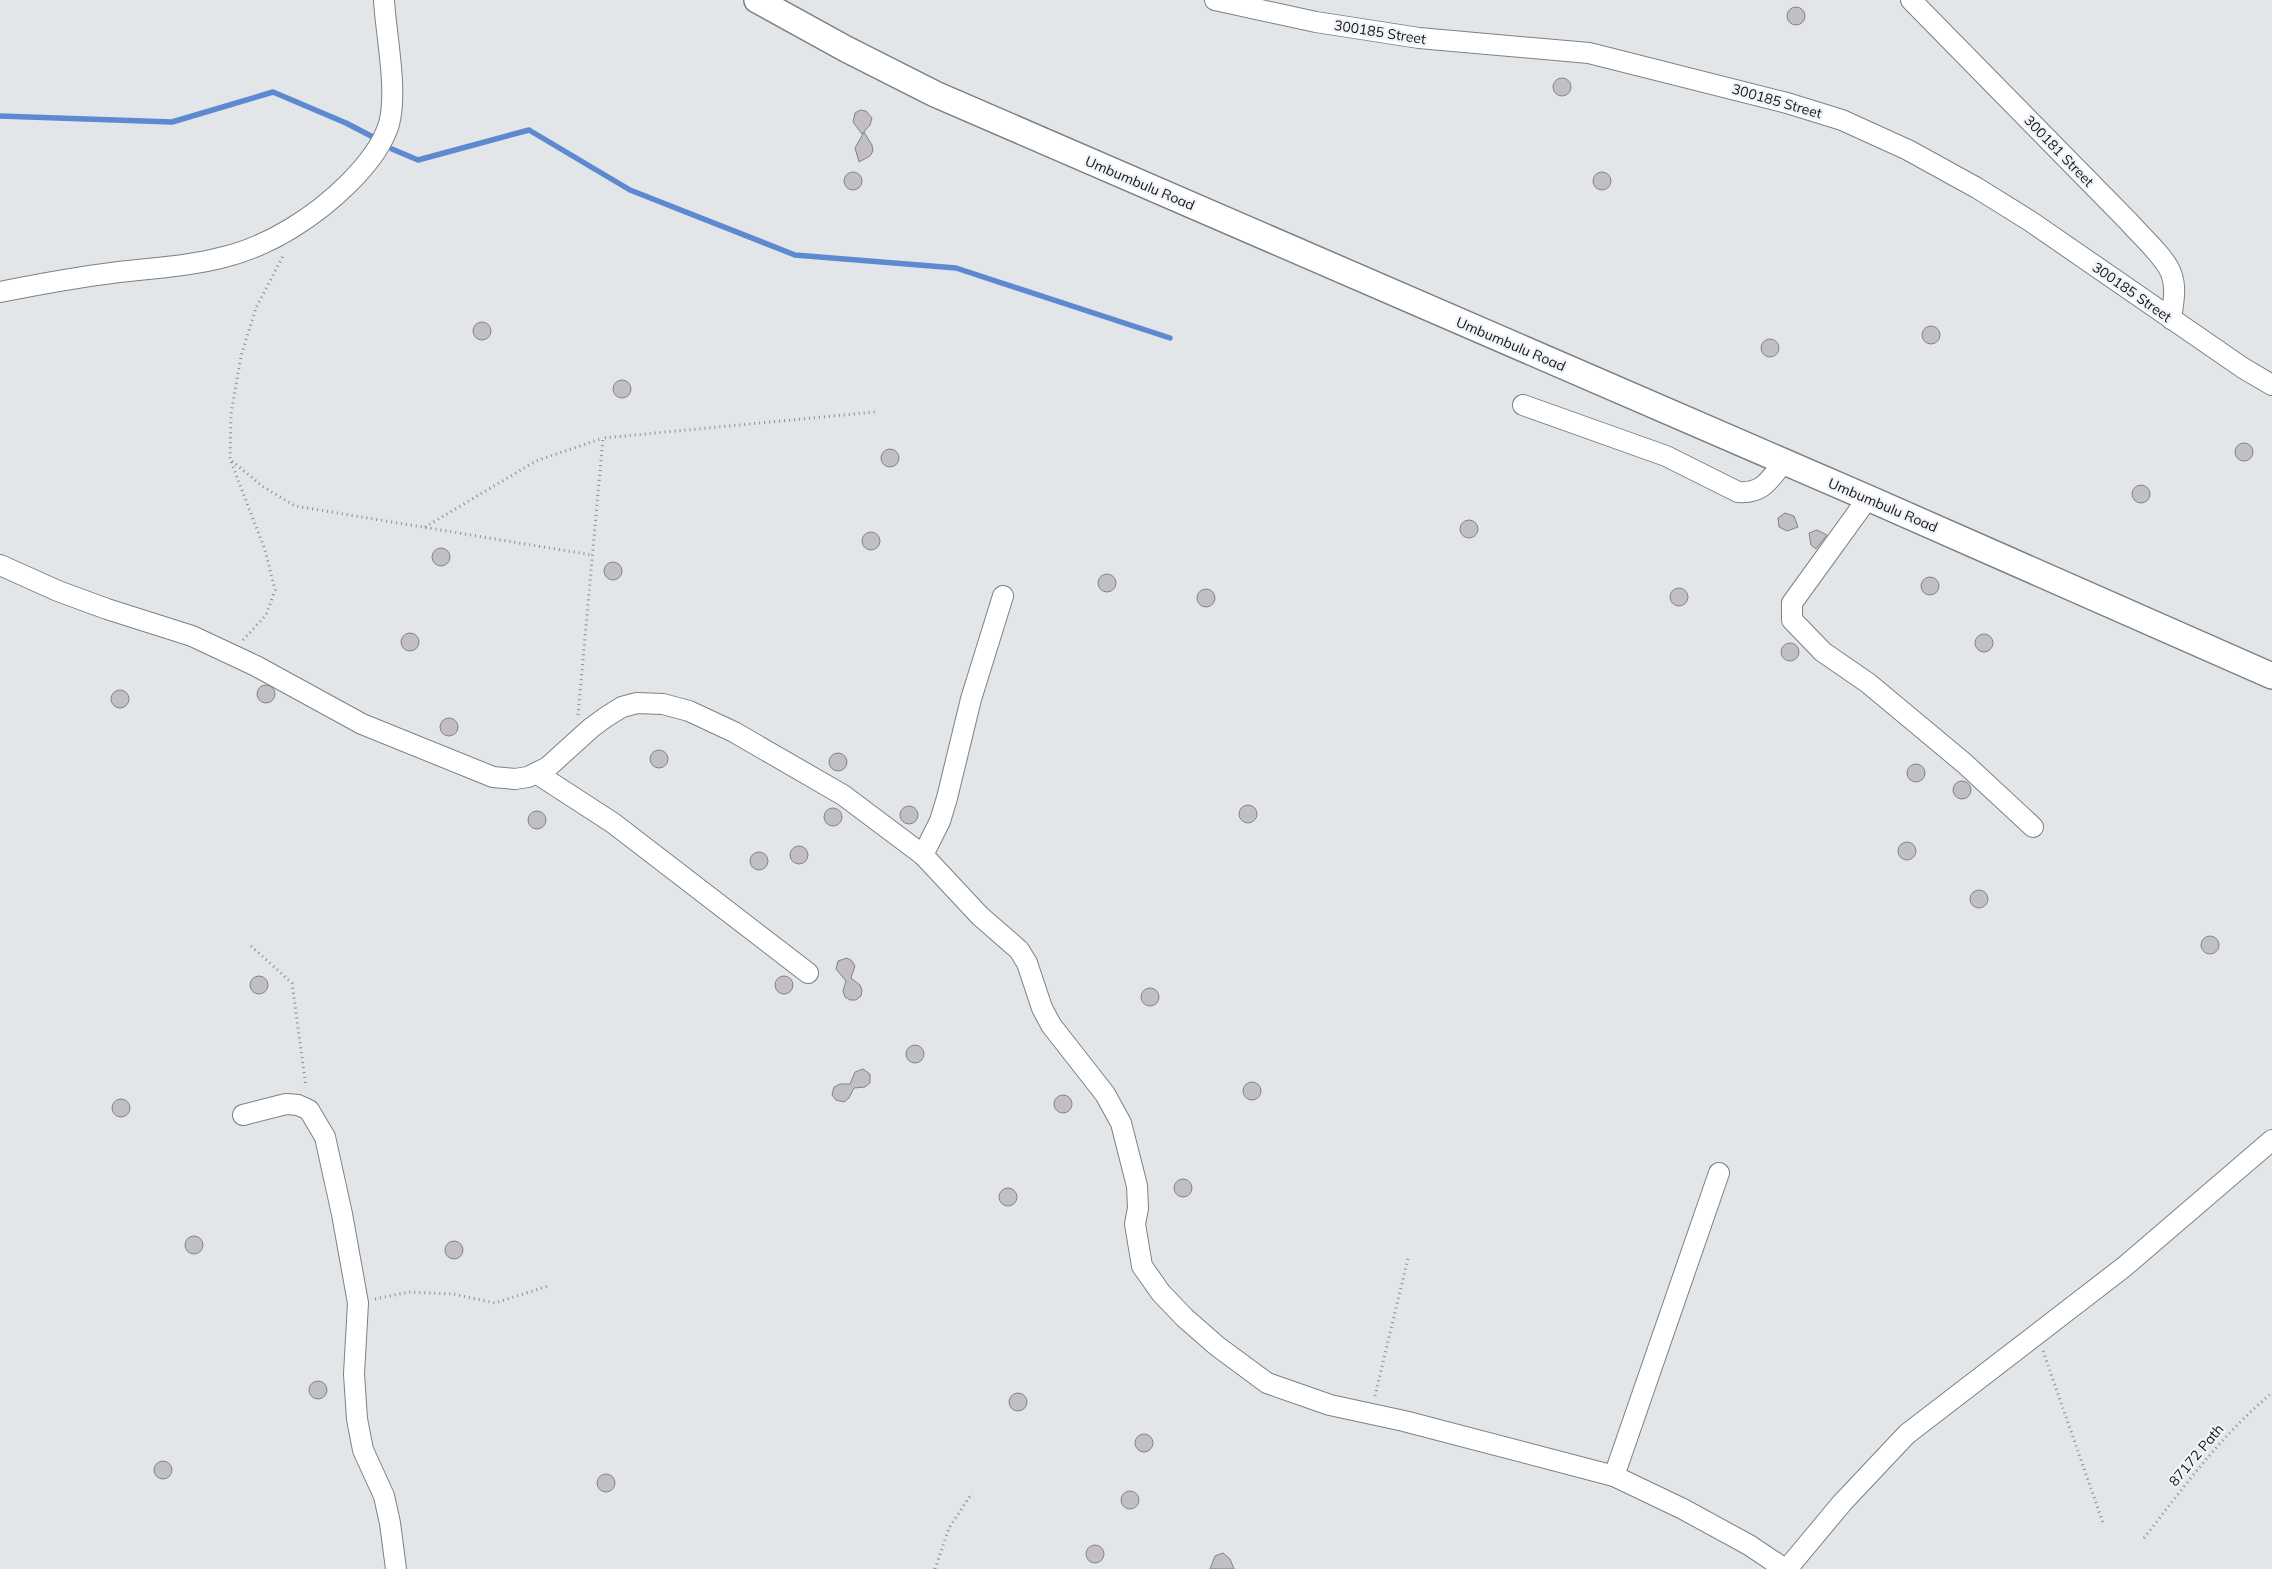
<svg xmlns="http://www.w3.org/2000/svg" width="2272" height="1569" font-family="Mulish,sans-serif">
<rect width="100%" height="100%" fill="#e2e6e9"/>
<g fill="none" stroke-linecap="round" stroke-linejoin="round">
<g stroke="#5d89d0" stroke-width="5.5">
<polyline points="0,116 172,122 273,92 346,123 373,137"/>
<polyline points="392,149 418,160 529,130 630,190 795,255 956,268 1170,338"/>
</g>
</g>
<g fill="#c2bfc3" stroke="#858286">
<circle cx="1796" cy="16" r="9"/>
<circle cx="1562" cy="87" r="9"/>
<polygon points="860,110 866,111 872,118 870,125 862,134 853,122 855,113"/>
<polygon points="864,132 872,145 873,151 870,156 859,162 855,148"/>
<circle cx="853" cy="181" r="9"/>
<circle cx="1602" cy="181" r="9"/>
<circle cx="482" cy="331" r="9"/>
<circle cx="1931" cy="335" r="9"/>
<circle cx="1770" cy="348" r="9"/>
<circle cx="622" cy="389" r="9"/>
<circle cx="2244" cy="452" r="9"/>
<circle cx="890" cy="458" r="9"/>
<circle cx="2141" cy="494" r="9"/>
<polygon points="1785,513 1794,516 1798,527 1787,531 1779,527 1778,518"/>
<circle cx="1469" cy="529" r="9"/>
<polygon points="1817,530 1827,535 1816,549 1811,545 1809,533"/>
<circle cx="871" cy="541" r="9"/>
<circle cx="441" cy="557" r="9"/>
<circle cx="613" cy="571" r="9"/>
<circle cx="1107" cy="583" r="9"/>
<circle cx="1930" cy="586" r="9"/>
<circle cx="1679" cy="597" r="9"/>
<circle cx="1206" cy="598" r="9"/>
<circle cx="410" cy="642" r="9"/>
<circle cx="1984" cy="643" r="9"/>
<circle cx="1790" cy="652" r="9"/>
<circle cx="266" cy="694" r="9"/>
<circle cx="120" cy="699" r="9"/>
<circle cx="449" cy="727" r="9"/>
<circle cx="659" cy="759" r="9"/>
<circle cx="838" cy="762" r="9"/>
<circle cx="1916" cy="773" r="9"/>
<circle cx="1962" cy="790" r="9"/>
<circle cx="1248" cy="814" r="9"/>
<circle cx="909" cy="815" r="9"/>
<circle cx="833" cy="817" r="9"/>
<circle cx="537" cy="820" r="9"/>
<circle cx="1907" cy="851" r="9"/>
<circle cx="799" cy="855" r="9"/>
<circle cx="759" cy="861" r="9"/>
<circle cx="1979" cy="899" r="9"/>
<circle cx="2210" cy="945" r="9"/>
<polygon points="847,958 852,961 855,966 851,978 860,985 862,990 861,996 856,1000 850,1000 845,997 843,991 846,981 836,969 838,961"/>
<circle cx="259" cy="985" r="9"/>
<circle cx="784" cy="985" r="9"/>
<circle cx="1150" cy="997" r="9"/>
<circle cx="915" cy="1054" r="9"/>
<polygon points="863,1069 870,1074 870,1083 865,1087 854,1088 849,1098 844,1102 836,1100 832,1095 834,1087 840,1084 850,1084 855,1072"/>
<circle cx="1252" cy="1091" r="9"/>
<circle cx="1063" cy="1104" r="9"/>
<circle cx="121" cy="1108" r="9"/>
<circle cx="1183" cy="1188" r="9"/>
<circle cx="1008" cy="1197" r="9"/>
<circle cx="194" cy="1245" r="9"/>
<circle cx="454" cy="1250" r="9"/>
<circle cx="318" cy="1390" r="9"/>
<circle cx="1018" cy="1402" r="9"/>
<circle cx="1144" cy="1443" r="9"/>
<circle cx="163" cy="1470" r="9"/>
<circle cx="606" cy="1483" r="9"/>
<circle cx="1130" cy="1500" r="9"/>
<circle cx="1095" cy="1554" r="9"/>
<polygon points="1223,1553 1230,1559 1234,1569 1210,1569 1215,1556"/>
</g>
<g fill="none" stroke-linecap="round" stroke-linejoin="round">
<g stroke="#7d8083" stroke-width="22">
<g id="minor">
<polyline points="1215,0 1316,22 1419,38 1589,53 1787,103 1842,120 1908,150 1977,188 2030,221 2243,368 2272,385"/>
<path d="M1911 0 2129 222C2141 236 2165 257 2171 273 2177 288 2173 304 2171 319"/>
<path d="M0 292C40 284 79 277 119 272 154 268 190 266 224 257 270 246 316 216 349 183 366 166 382 147 389 124 398 89 386 37 384 0"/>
<path d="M1523 405 1666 456 1738 492C1763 494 1769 480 1783 463"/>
<polyline points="1868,498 1792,603 1792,620 1823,652 1868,683 1964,763 2033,827"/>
<polyline points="0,565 58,591 107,609 192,636 256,666 362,724 493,777 515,779 528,777 548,767 591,728 606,717 622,707 637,703 663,704 689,711 734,732 843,795 923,855 980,916 1019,950 1027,963 1042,1008 1051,1025 1105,1094 1121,1123 1137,1186 1138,1208 1135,1224 1142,1266 1161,1293 1185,1318 1217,1346 1267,1383 1330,1405 1404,1421 1614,1476 1683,1509 1749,1545 1785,1569"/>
<polyline points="536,773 613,823 808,973"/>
<polyline points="923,855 940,821 947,798 971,699 1003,596"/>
<polyline points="243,1115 286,1104 298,1105 309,1110 325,1137 342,1214 358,1303 354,1374 357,1419 363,1450 384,1496 390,1523 396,1569"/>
<polyline points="1614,1476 1719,1173"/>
<polyline points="1787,1569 1842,1503 1907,1434 2124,1267 2272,1140"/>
</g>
</g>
<g stroke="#7d8083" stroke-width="28">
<polyline id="major" points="757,0 846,49 935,94 1868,498 2272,676"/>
</g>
<g stroke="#8a8c8f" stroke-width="3" stroke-dasharray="1 4" stroke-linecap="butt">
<polyline points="232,461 262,486 295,506 592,555"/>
<polyline points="425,527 536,461 603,438"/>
<polyline points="243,640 266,615 275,590 265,550 230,459 231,414 241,356 256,308 284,254"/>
<polyline points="578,715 603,438 875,412"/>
<polyline points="251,946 292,983 306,1087"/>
<polyline points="375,1299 409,1292 453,1294 495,1303 548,1286"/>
<polyline points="2043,1351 2103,1523"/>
<polyline points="1375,1396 1408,1258"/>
<path d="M2144 1538C2184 1487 2221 1435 2272 1393"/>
<polyline points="935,1569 949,1528 972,1493"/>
</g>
<use href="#minor" stroke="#fff" stroke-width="20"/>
<use href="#major" stroke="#fff" stroke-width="25"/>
</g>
<g text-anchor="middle" stroke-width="4.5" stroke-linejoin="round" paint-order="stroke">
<g font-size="14" fill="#141517" stroke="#f0f3f7">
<text transform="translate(1380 32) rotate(9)" y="5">300185 Street</text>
<text transform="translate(1777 101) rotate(16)" y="5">300185 Street</text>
<text transform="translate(2059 151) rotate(46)" y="5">300181 Street</text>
<text transform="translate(1140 183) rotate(23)" y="5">Umbumbulu Road</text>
<text transform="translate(2132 292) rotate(35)" y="5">300185 Street</text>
<text transform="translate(1511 344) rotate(23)" y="5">Umbumbulu Road</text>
<text transform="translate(1883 505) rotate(23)" y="5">Umbumbulu Road</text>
<text transform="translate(2196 1455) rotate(-50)" y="5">87172 Path</text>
</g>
</g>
</svg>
